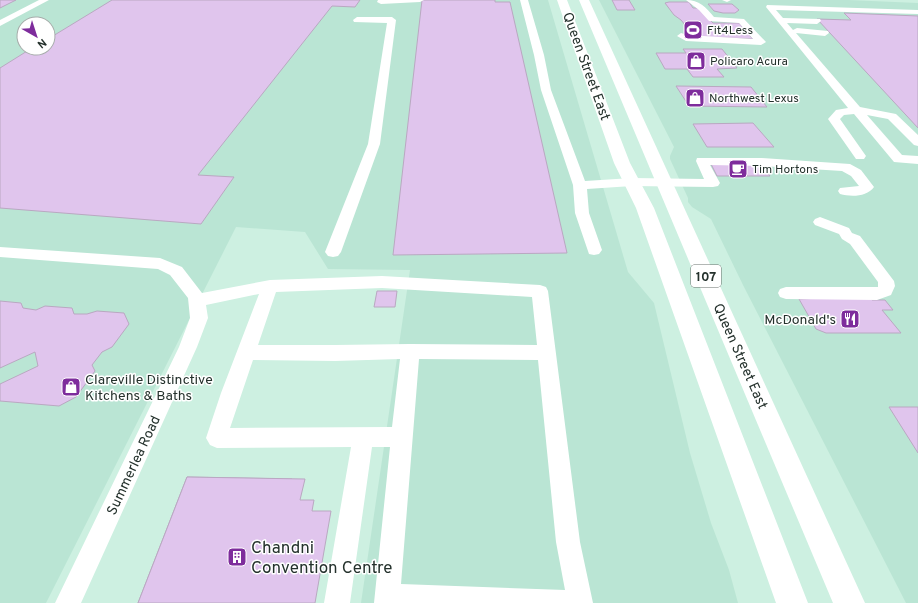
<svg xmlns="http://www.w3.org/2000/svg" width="918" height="603" font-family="Overpass,sans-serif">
<rect width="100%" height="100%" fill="#cdf0e1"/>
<g fill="#bae5d4" fill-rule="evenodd">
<path d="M0 0H548L628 272 654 303 690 453 711 523 729 570 738 603H361L410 270 328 269 305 232 236 227 46 603H0ZM24 24H48V48H24Z"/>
<polygon points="599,0 848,0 918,3 918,603 906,603 743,285 711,219 692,207 688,202 688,198 670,159 670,156 674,147"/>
</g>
<g fill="#e0c5ed" stroke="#b9a8c1">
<polygon points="0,0 16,0 0,8"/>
<polygon points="112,0 360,0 355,7 332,6 198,175 234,177 201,224 0,208 0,68 32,48 48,48 48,39"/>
<polygon points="422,0 495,0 495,2 510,2 567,253 393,255"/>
<polygon points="612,0 629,0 635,10 617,10"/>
<polygon points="669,2 689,2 693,8 698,8 713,23 739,23 753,39 695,37 681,20 674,15 665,3"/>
<polygon points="708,4 732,4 739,10 735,13 723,13 714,11"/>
<polygon points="844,13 918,16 918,128 817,19 851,20"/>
<polygon points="683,49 722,49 737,68 717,69 724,77 693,77 687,69 665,69 656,53 686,53"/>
<polygon points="676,86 751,87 767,107 689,106"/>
<polygon points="753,123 774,147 707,147 693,124"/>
<polygon points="710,162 761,163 770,176 717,176"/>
<polygon points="377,291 397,291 395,307 374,307"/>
<polygon points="868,296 872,300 885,300 893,310 882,310 901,333 826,333 816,329 799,299"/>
<polygon points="0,301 21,303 23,308 36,310 45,306 72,308 74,314 87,314 97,311 124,313 129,324 112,347 102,352 92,365 95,371 76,397 59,406 0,401 0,384 38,366 35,352 0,368"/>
<polygon points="889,407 918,407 918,453"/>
<polygon points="187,477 292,479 284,511 327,512 309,603 138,603"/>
<polygon points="187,477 305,479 300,500 314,500 312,511 331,511 315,603 138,603"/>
</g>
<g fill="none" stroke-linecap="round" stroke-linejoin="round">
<g fill="#fff" fill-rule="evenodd">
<polygon points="39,0 49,0 0,26 0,20"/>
<polygon points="378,0 424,0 420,2 381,4 377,2"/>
<path d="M520 0H528L544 55 551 90 585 181 632 178 704 179 696 161 697 158H762L850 164 861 170 874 187C867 197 851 197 840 194L838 191 840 188 859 186 851 176 842 171 762 166 710 165 720 183 718 186 713 187 632 186 587 189 589 213 602 250 599 254 594 255 589 254 575 213 573 185 541 90 534 55Z"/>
<path d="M686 0C699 0 706 7 714 17L744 19 766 42 761 45 686 41 677 36 681 33 687 35 753 39 739 23 709 21 699 10Z"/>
<polygon points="722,0 731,0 727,2"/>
<polygon points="767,5 918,10 918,14 776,10 783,18 820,19 821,21 817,24 787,23 793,30 797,28 828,31 829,33 825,36 796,33 860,107 896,114 918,135 918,146 914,145 888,119 867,115 902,155 918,156 918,164 894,162 854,114 844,115 840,119 866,156 864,159 856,159 828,119 836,110 848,108 766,7"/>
<polygon points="357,17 392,17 396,20 380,144 341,252 338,256 333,257 328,256 325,252 368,144 387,23 354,22 353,20"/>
<polygon points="820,217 849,228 852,233 860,236 894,281 895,286 891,295 877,300 786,299 780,297 778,293 780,289 786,287 878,287 878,282 850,244 842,239 839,234 815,225 813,222 815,219"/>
<path d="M0 247 160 258 182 267 202 293 270 280 382 276 540 285 546 287 548 291 580 542 593 603H374L390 447H372L350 603H324L351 447 217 448 210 445 206 438 221 393 259 294 206 305 208 318 197 347 81 603H55L179 347 190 318 188 298 170 275 158 269 0 257ZM382 288 532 297 537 345 410 344 335 345H258L276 292ZM400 359 392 427 230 428 253 360 335 361ZM419 359 538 360 556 542 565 590 401 584Z"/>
</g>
<g fill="#fff" fill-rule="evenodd">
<polygon points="557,0 567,0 630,163 654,208 808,603 776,603 636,208 614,163"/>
<polygon points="579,0 589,0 865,603 833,603"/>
</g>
</g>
<defs>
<g id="stadium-square" transform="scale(1)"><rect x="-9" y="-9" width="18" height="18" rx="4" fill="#7e2c9c" stroke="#fff"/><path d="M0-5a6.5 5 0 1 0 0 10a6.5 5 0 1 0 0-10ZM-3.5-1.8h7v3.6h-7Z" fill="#fff"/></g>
<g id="shop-square" transform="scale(1)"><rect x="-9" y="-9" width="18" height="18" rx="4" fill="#7e2c9c" stroke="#fff"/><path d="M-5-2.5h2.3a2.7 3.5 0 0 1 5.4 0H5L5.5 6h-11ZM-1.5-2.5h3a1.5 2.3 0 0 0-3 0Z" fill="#fff"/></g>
<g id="cafe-square" transform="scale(1)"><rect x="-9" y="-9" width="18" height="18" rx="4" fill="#7e2c9c" stroke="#fff"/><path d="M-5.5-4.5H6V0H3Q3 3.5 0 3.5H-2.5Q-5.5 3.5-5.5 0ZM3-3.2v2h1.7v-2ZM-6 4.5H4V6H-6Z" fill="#fff"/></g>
<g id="restaurant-square" transform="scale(1)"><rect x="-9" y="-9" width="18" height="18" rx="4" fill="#7e2c9c" stroke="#fff"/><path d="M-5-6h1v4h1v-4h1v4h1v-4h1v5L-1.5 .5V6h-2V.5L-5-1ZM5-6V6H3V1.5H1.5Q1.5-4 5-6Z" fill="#fff"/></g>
<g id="building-square" transform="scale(1)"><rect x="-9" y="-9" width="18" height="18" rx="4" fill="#7e2c9c" stroke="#fff"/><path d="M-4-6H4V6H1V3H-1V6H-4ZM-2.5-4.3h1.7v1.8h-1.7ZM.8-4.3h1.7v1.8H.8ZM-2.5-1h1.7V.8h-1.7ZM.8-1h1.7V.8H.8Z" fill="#fff"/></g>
</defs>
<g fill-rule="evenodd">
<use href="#stadium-square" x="693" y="30"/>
<use href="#shop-square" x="696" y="61"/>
<use href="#shop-square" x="695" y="98"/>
<use href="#cafe-square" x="738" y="169"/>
<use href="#restaurant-square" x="850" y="319"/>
<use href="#shop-square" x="71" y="387"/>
<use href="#building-square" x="237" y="557"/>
</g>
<g text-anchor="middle" stroke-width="3" stroke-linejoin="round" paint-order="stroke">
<g font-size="12" fill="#24312c" stroke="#fff" text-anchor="start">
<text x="707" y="34">Fit4Less</text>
<text x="710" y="65">Policaro Acura</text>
<text x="709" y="102">Northwest Lexus</text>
<text x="752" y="173">Tim Hortons</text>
</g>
<rect fill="#fff" stroke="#666f6b" stroke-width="1" x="691" y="265" width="30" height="22" rx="3"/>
<g font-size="13" font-weight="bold" fill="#24312c">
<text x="706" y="281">107</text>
</g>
<g font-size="14" fill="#24312c" stroke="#fff">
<text transform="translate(587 66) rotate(70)" y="5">Queen Street East</text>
<text transform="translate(741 356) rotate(66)" y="5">Queen Street East</text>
<text transform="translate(133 465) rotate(-65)" y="5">Summerlea Road</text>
</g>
<g font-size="14" fill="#24312c" stroke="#fff" text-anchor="end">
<text x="836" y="324">McDonald's</text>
<text x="85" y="384" text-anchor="start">Clareville Distinctive<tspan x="85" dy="16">Kitchens &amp; Baths</tspan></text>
</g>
<g font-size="17" fill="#24312c" stroke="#fff" text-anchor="start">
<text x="251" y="553">Chandni<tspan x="251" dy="20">Convention Centre</tspan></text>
</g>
</g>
<g transform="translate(36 36) rotate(141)"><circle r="19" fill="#ffffff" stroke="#a7adab"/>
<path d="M0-3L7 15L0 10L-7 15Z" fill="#7e2c9c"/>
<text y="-6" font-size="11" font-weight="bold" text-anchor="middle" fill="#24312c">N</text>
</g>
</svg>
